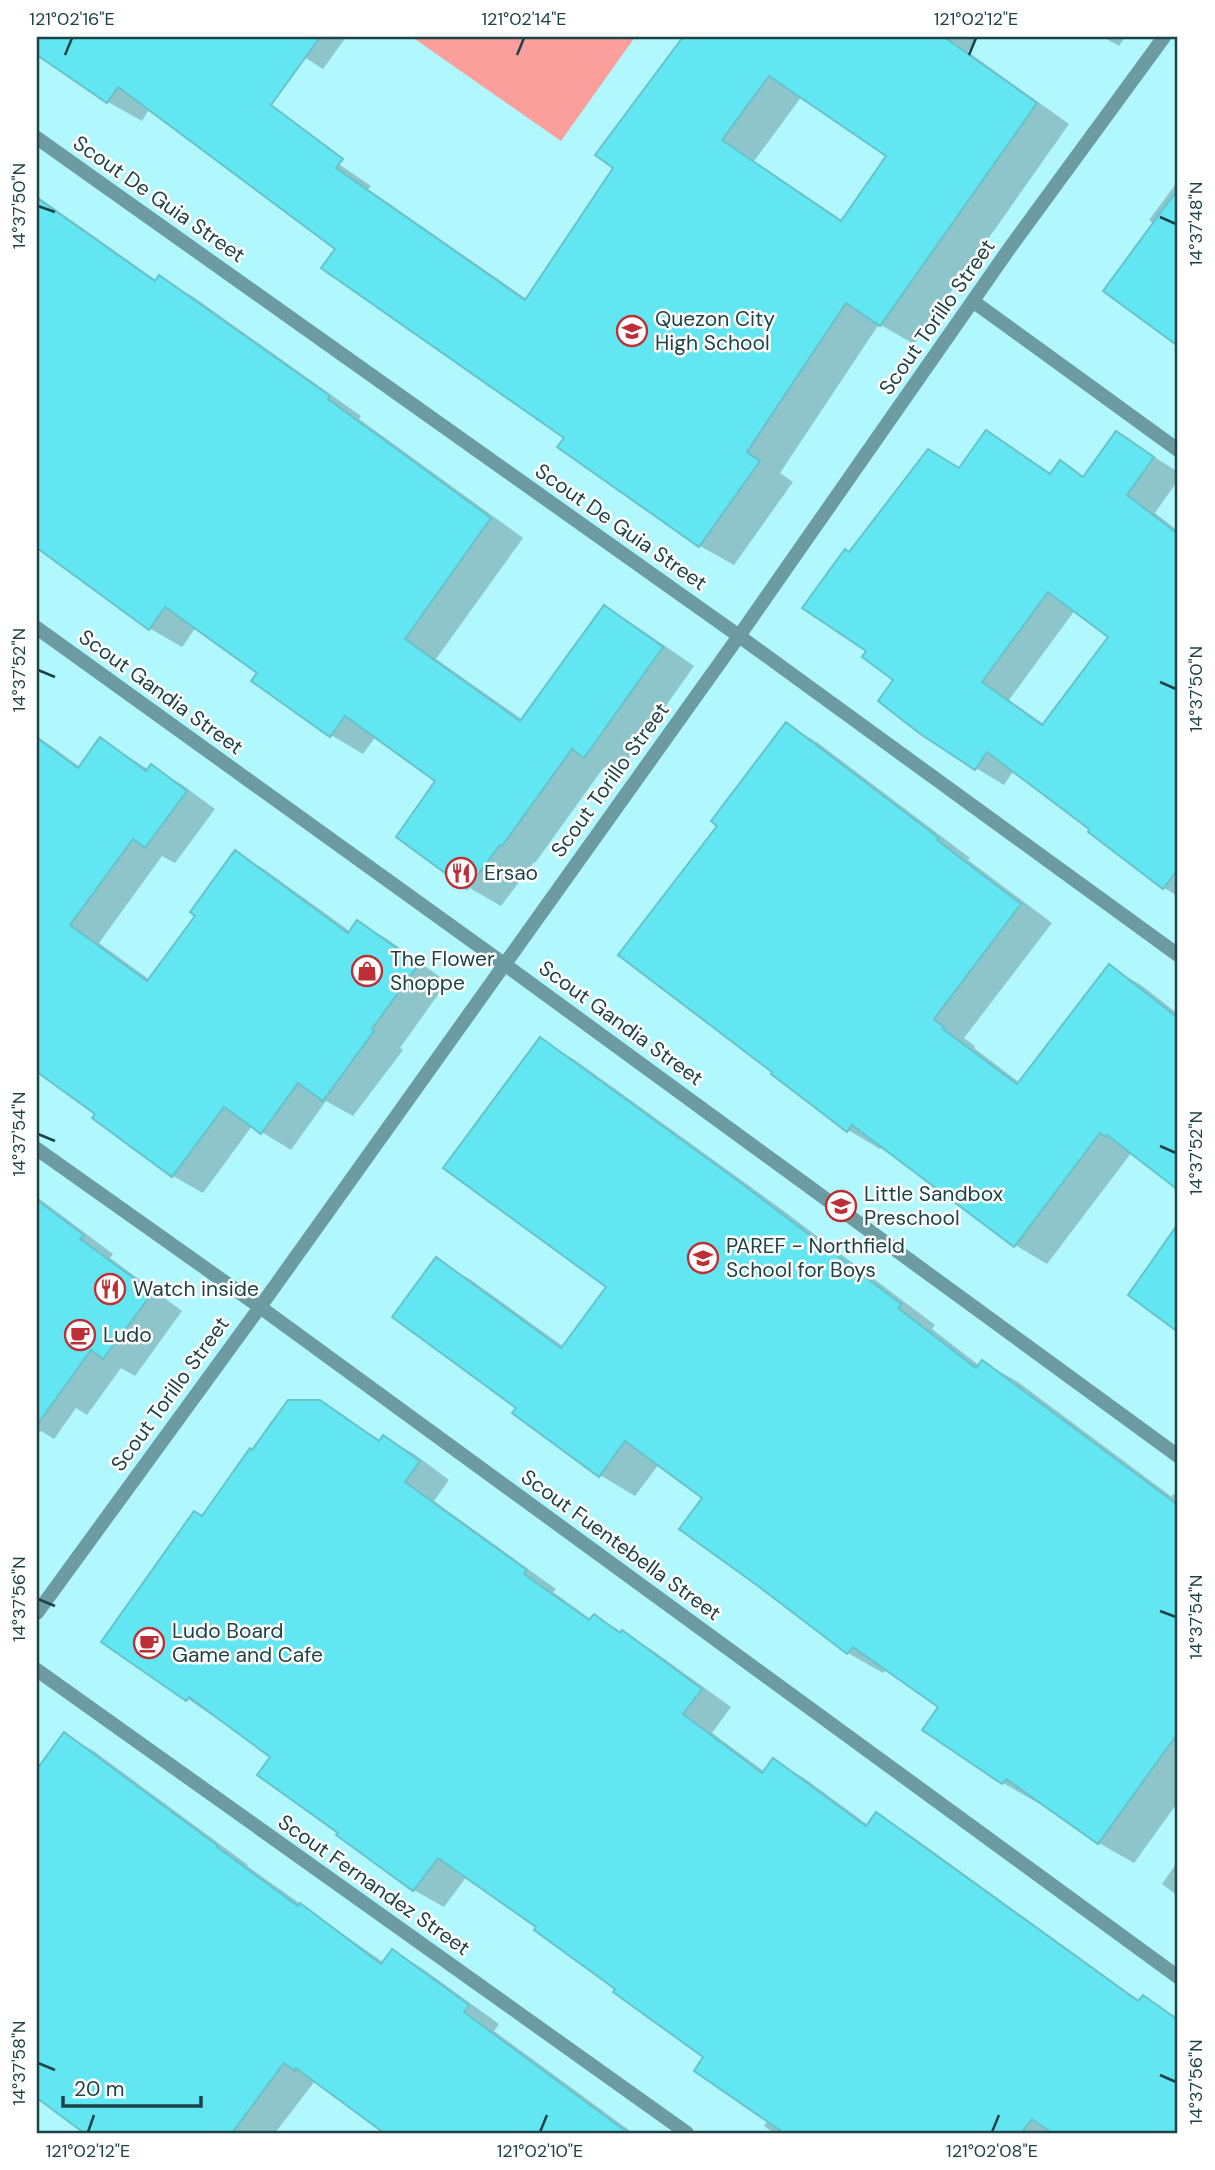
<svg xmlns="http://www.w3.org/2000/svg" width="1215" height="2170" font-family="'DM Sans',sans-serif">
<rect width="100%" height="100%" fill="#b1f7fe"/>
<polygon fill="#fa9f9b" points="412,37 635,37 561,141"/>
<g fill="#0003" fill-rule="evenodd">
<path d="M37 37H151L371 186 368 189 528 300 615 168 597 155 685 37H979L968 52 1069 124 914 344 879 324 780 473 793 482 734 565 700 546 560 447 566 437 337 248 150 108 142 121 108 102 37 53ZM802 96 889 156 843 221 754 161Z"/>
<polygon points="273,37 346,37 323,69"/>
<polygon points="1103,37 1125,37 1119,46"/>
<polygon points="1178,181 1178,343 1106,290 1154,224 1149,220"/>
<polygon points="37,196 157,281 159,278 192,296 361,416 359,419 523,538 436,659 523,720 604,607 636,626 694,666 617,775 604,767 535,863 534,862 501,906 468,887 398,836 437,781 376,736 363,754 331,735 259,673 196,627 182,647 149,628 37,546"/>
<path d="M987 432 1015 449 1052 474 1060 463 1085 477 1117 433 1178 472V480L1155 513 1178 531V896L1164 888 1090 831 1092 829 1014 770 1004 785 976 768 869 651 850 554 960 469ZM1075 610 1111 637 1045 725 1009 700Z"/>
<polygon points="786,724 818,743 970,858 968,860 1052,923 964,1038 975,1046 974,1048 1020,1083 1109,967 1141,985 1178,1014 1178,1187 1132,1152 1047,1264 1015,1245 882,1146 880,1149 848,1130 720,825"/>
<polygon points="37,736 80,767 101,739 149,770 151,767 181,784 215,809 175,863 162,856 99,943 150,980 197,915 236,853 265,870 351,932 358,922 387,939 447,982 400,1048 403,1050 353,1116 326,1101 291,1150 252,1126 203,1193 173,1176 95,1118 98,1114 37,1070"/>
<polygon points="540,1040 575,1060 777,1206 935,1325 932,1329 980,1366 983,1362 1018,1382 1172,1497 1173,1494 1178,1497 1178,1802 1134,1863 1099,1843 1040,1801 1038,1803 1003,1783 925,1729 940,1707 887,1669 883,1673 848,1653 681,1529 705,1497 659,1464 635,1496 600,1475 436,1260 471,1280 564,1347 608,1287"/>
<polygon points="37,1197 113,1254 110,1258 182,1311 135,1376 121,1368 87,1415 76,1408 54,1439 41,1431 37,1434"/>
<polygon points="1178,1227 1178,1329 1130,1295"/>
<polygon points="319,1401 381,1441 384,1437 414,1454 449,1480 434,1501 556,1589 553,1592 592,1620 594,1616 652,1650 731,1707 712,1733 765,1772 774,1761 804,1778 868,1825 876,1814 906,1832 1140,2001 1143,1997 1178,2018 1178,2133 774,2133 764,2126 768,2120 706,2056 539,1927 467,1876 444,1907 414,1890 338,1835 340,1832 273,1757 103,1641 253,1452"/>
<polygon points="65,1734 95,1752 248,1865 247,1866 384,1963 393,1951 423,1969 499,2024 494,2031 633,2133 383,2133 384,2132 315,2081 275,2133 87,2133 37,2096 37,1772"/>
<polygon points="1178,1861 1178,1896 1162,1884"/>
</g>
<g fill="#62e7f2" stroke="#67c2ca" stroke-width="2" fill-rule="evenodd">
<path d="M37 37H320L271 105 343 159 336 168 525 300 613 168 595 155 683 37H944L1037 103 880 326 846 303 747 452 760 461 699 547 557 447 564 438 321 268 335 249 118 87 107 103 37 55ZM769 76 886 156 841 221 722 140Z"/>
<polygon points="1178,189 1178,346 1103,291"/>
<polygon points="37,198 155,281 159,275 330,396 328,399 491,518 405,639 520,721 604,605 663,647 584,758 572,749 502,846 500,845 467,889 396,837 435,781 345,716 330,737 251,681 257,673 165,607 149,630 37,548"/>
<path d="M986 430 1050 474 1060 460 1083 477 1116 431 1154 457 1127 495 1178 534V869L1163 889 1088 832 1089 829 987 752 975 770 919 733 878 701 893 680 862 657 866 651 802 608 845 549 849 552 928 449 959 468ZM1048 592 1108 637 1042 725 982 682Z"/>
<polygon points="786,722 939,838 937,840 1021,904 934,1019 944,1027 943,1029 1017,1084 1109,964 1178,1018 1178,1190 1107,1135 1106,1137 1100,1133 1014,1247 852,1125 847,1132 771,1074 772,1072 618,955 717,826 711,821"/>
<polygon points="100,737 146,771 151,764 187,791 145,848 133,839 70,925 147,981 195,916 190,912 235,850 348,933 357,920 419,964 372,1029 374,1031 323,1101 298,1083 261,1134 224,1107 172,1177 92,1118 95,1114 37,1072 37,738 78,768"/>
<polygon points="540,1037 741,1183 901,1304 898,1308 976,1368 982,1360 1178,1505 1178,1733 1098,1844 1006,1779 1002,1784 922,1730 938,1707 853,1647 847,1654 758,1586 679,1529 702,1498 625,1441 599,1477 512,1413 516,1408 392,1317 436,1257 561,1348 606,1287 443,1168"/>
<polygon points="37,1200 84,1235 80,1239 153,1292 103,1359 91,1350 37,1425"/>
<polygon points="1178,1224 1178,1332 1128,1295"/>
<polygon points="288,1400 320,1400 379,1441 383,1435 420,1461 405,1482 527,1570 524,1574 589,1620 594,1614 620,1633 622,1630 702,1689 683,1714 762,1773 773,1758 866,1826 876,1812 1138,2001 1143,1995 1178,2020 1178,2133 1052,2133 1032,2119 1021,2133 784,2133 694,2071 703,2057 613,1992 615,1989 534,1930 536,1927 438,1858 413,1891 336,1835 338,1833 257,1775 270,1757 189,1697 186,1701 101,1642 194,1511 202,1516 250,1448 252,1450"/>
<polygon points="64,1732 218,1846 217,1847 298,1906 300,1903 381,1964 392,1949 469,2005 464,2012 628,2133 384,2133 296,2068 295,2071 284,2063 232,2133 84,2133 37,2098 37,1769"/>
</g>
<g fill="none" stroke-linecap="round" stroke-linejoin="round">
<g stroke="#6c9ca1" stroke-width="14">
<polyline points="37,138 739,636 1178,955"/>
<polyline points="974,302 1178,450"/>
<polyline points="37,628 504,964 1178,1456"/>
<polyline points="37,1149 260,1307 1178,1977"/>
<polyline points="37,1613 260,1307 739,636 1009,249 1164,37"/>
<polyline points="37,1670 687,2133"/>
</g>
</g>
<path fill="none" stroke="#1d4347" stroke-width="2.5" d="M65 55 72 38M517 55 524 38M969 55 976 38M38 206 55 212M1160 217 1176 224M38 670 55 677M1160 682 1176 689M38 1134 55 1141M1160 1146 1176 1153M38 1599 55 1606M1160 1611 1176 1617M38 2063 55 2070M1160 2075 1176 2082M88 2132 94 2115M540 2132 547 2115M992 2132 999 2115"/>
<defs>
<g id="school-ring" transform="scale(1.575)"><circle r="9.5" fill="#fff" stroke="#be2e36" stroke-width="1.5"/><path d="M0-5L7-2L0 1L-7-2ZM-4 1L0 2.5L4 1V4Q0 6-4 4Z" fill="#be2e36"/></g>
<g id="restaurant-ring" transform="scale(1.575)"><circle r="9.5" fill="#fff" stroke="#be2e36" stroke-width="1.5"/><path d="M-5-6h1v4h1v-4h1v4h1v-4h1v5L-1.5 .5V6h-2V.5L-5-1ZM5-6V6H3V1.5H1.5Q1.5-4 5-6Z" fill="#be2e36"/></g>
<g id="shop-ring" transform="scale(1.575)"><circle r="9.5" fill="#fff" stroke="#be2e36" stroke-width="1.5"/><path d="M-5-2.5h2.3a2.7 3.5 0 0 1 5.4 0H5L5.5 6h-11ZM-1.5-2.5h3a1.5 2.3 0 0 0-3 0Z" fill="#be2e36"/></g>
<g id="cafe-ring" transform="scale(1.575)"><circle r="9.5" fill="#fff" stroke="#be2e36" stroke-width="1.5"/><path d="M-5.5-4.5H6V0H3Q3 3.5 0 3.5H-2.5Q-5.5 3.5-5.5 0ZM3-3.2v2h1.7v-2ZM-6 4.5H4V6H-6Z" fill="#be2e36"/></g>
</defs>
<g fill-rule="evenodd">
<use href="#school-ring" x="632" y="331"/>
<use href="#restaurant-ring" x="461" y="873"/>
<use href="#shop-ring" x="367" y="971"/>
<use href="#school-ring" x="841" y="1206"/>
<use href="#school-ring" x="703" y="1258"/>
<use href="#restaurant-ring" x="110" y="1289"/>
<use href="#cafe-ring" x="80" y="1335"/>
<use href="#cafe-ring" x="149" y="1643"/>
</g>
<g text-anchor="middle" stroke-width="5" stroke-linejoin="round" paint-order="stroke">
<g font-size="21" fill="#1d4347" stroke="#fff">
<text transform="translate(159 199) rotate(35)" y="7">Scout De Guia Street</text>
<text transform="translate(937 317) rotate(-55)" y="7">Scout Torillo Street</text>
<text transform="translate(621 527) rotate(35)" y="7">Scout De Guia Street</text>
<text transform="translate(161 692) rotate(36)" y="7">Scout Gandia Street</text>
<text transform="translate(610 780) rotate(-54)" y="7">Scout Torillo Street</text>
<text transform="translate(621 1023) rotate(36)" y="7">Scout Gandia Street</text>
<text transform="translate(170 1394) rotate(-54)" y="7">Scout Torillo Street</text>
<text transform="translate(621 1545) rotate(36)" y="7">Scout Fuentebella Street</text>
<text transform="translate(374 1885) rotate(35)" y="7">Scout Fernandez Street</text>
</g>
<g font-size="21" fill="#1d4347" stroke="#fff" text-anchor="start">
<text x="655" y="326">Quezon City<tspan x="655" dy="24">High School</tspan></text>
<text x="484" y="880">Ersao</text>
<text x="390" y="966">The Flower<tspan x="390" dy="24">Shoppe</tspan></text>
<text x="864" y="1201">Little Sandbox<tspan x="864" dy="24">Preschool</tspan></text>
<text x="726" y="1253">PAREF - Northfield<tspan x="726" dy="24">School for Boys</tspan></text>
<text x="133" y="1296">Watch inside</text>
<text x="103" y="1342">Ludo</text>
<text x="172" y="1638">Ludo Board<tspan x="172" dy="24">Game and Cafe</tspan></text>
</g>
</g>
<rect width="1215" height="2170" fill="none" stroke="#ffffff" stroke-width="77"/>
<path d="M63 2096v10h138v-10" fill="none" stroke="#1d4347" stroke-width="3.5"/>
<text x="74" y="2096" font-size="21" fill="#1d4347" stroke="#ffffff" stroke-width="5" paint-order="stroke">20 m</text>
<rect x="38" y="38" width="1138" height="2094" fill="none" stroke="#1d4347" stroke-width="2.5"/>
<g font-size="18" text-anchor="middle" fill="#1d4347">
<text x="72" y="25">121°02'16"E</text>
<text x="524" y="25">121°02'14"E</text>
<text x="976" y="25">121°02'12"E</text>
<text transform="translate(19 206) rotate(-90)" y="6">14°37'50"N</text>
<text transform="translate(1196 224) rotate(-90)" y="6">14°37'48"N</text>
<text transform="translate(19 670) rotate(-90)" y="6">14°37'52"N</text>
<text transform="translate(1196 689) rotate(-90)" y="6">14°37'50"N</text>
<text transform="translate(19 1134) rotate(-90)" y="6">14°37'54"N</text>
<text transform="translate(1196 1153) rotate(-90)" y="6">14°37'52"N</text>
<text transform="translate(19 1599) rotate(-90)" y="6">14°37'56"N</text>
<text transform="translate(1196 1617) rotate(-90)" y="6">14°37'54"N</text>
<text transform="translate(19 2063) rotate(-90)" y="6">14°37'58"N</text>
<text transform="translate(1196 2082) rotate(-90)" y="6">14°37'56"N</text>
<text x="88" y="2157">121°02'12"E</text>
<text x="540" y="2157">121°02'10"E</text>
<text x="992" y="2157">121°02'08"E</text>
</g>
</svg>
